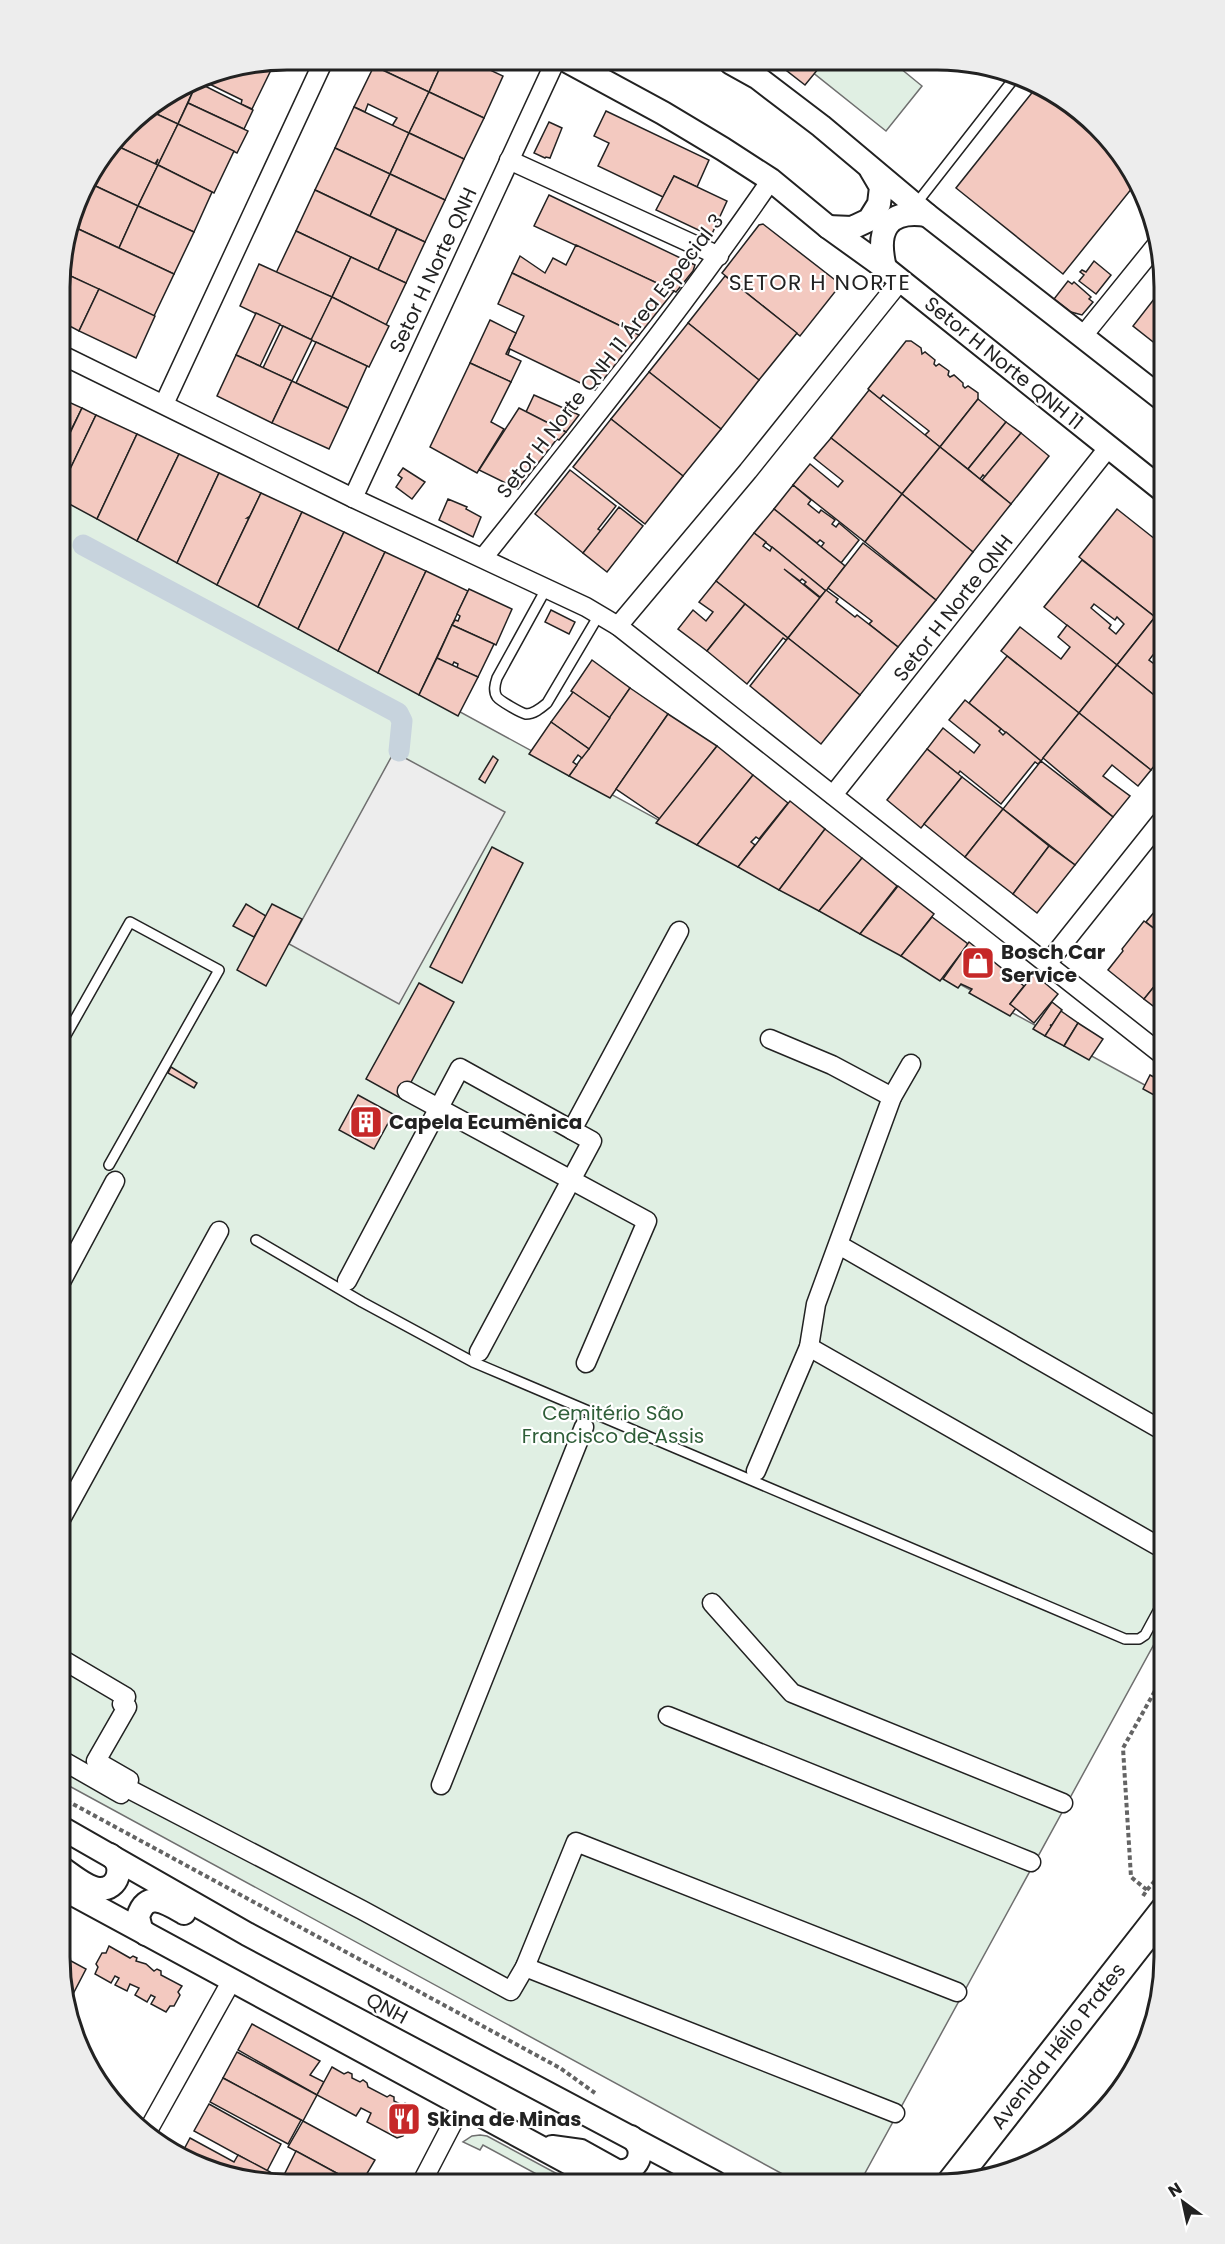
<svg xmlns="http://www.w3.org/2000/svg" width="1225" height="2244" font-family="Poppins,sans-serif">
<rect width="100%" height="100%" fill="#fff"/>
<g fill="#e0efe3" stroke="#6f6f6f" stroke-width="1.5">
<polygon points="817,63 895,64 922,86 886,131 811,71"/>
<polygon points="62,495 1165,1096 1165,1624 859,2184 801,2184 60,1781"/>
<polygon points="480,2135 487,2136 574,2183 553,2183 483,2145 480,2150 463,2142 472,2136"/>
</g>
<polygon fill="#ededed" stroke="#6f6f6f" stroke-width="1.5" points="394,752 505,812 399,1004 289,944"/>
<g fill="none" stroke-linecap="round" stroke-linejoin="round">
<polyline stroke="#c7d3dd" stroke-width="21" points="83,545 398,713 402,721 399,751"/>
</g>
<g fill="#f3c9c0" stroke="#222" stroke-width="1.5" fill-rule="evenodd">
<polygon points="377,61 443,61 429,92 374,66"/>
<polygon points="443,61 471,61 503,76 484,118 429,92"/>
<polygon points="785,63 823,63 805,85 782,67"/>
<polygon points="266,64 272,68 252,109 241,104 242,100 199,79"/>
<polygon points="374,66 429,92 409,133 392,126 397,118 368,104 365,112 354,107"/>
<polygon points="195,81 197,82 178,124 148,110"/>
<polygon points="197,82 253,110 244,129 188,103"/>
<polygon points="1039,84 1087,116 1126,161 1137,182 1063,274 956,188"/>
<polygon points="429,92 484,118 464,159 409,133"/>
<polygon points="188,103 248,131 237,153 178,124"/>
<polygon points="354,107 409,133 390,174 335,148"/>
<polygon points="148,110 178,124 158,165 156,165 158,159 155,164 115,145 137,117"/>
<polygon points="606,111 709,160 697,187 674,176 663,197 598,166 609,143 594,136"/>
<polygon points="549,122 562,128 550,158 546,157 545,158 534,153"/>
<polygon points="178,124 234,151 214,193 158,165"/>
<polygon points="409,133 464,159 445,200 390,174"/>
<polygon points="115,145 158,165 138,206 87,182"/>
<polygon points="335,148 390,174 370,216 315,190"/>
<polygon points="158,165 212,192 194,232 138,206"/>
<polygon points="390,174 445,200 425,242 370,216"/>
<polygon points="674,176 727,201 711,236 656,210"/>
<polygon points="87,182 138,206 119,248 72,226 84,186"/>
<polygon points="315,190 397,229 378,270 296,231"/>
<polygon points="549,195 695,265 693,271 676,292 534,226"/>
<polygon points="138,206 194,232 174,274 119,248"/>
<polygon points="763,224 839,283 838,288 800,336 722,273 759,225"/>
<polygon points="72,226 174,274 154,316 62,272 62,258"/>
<polygon points="397,229 425,242 406,283 378,270"/>
<polygon points="296,231 351,257 332,297 276,273"/>
<polygon points="576,245 674,291 639,335 512,273 520,256 545,273 553,258 566,265"/>
<polygon points="351,257 406,283 386,325 332,297"/>
<polygon points="1094,261 1111,275 1096,294 1079,281 1084,275 1080,272 1082,270 1086,272"/>
<polygon points="259,264 332,297 312,340 240,306"/>
<polygon points="62,272 99,289 79,331 62,322"/>
<polygon points="512,273 639,335 595,390 510,349 508,355 506,354 524,316 498,304"/>
<polygon points="725,276 797,333 759,380 688,323"/>
<polygon points="1068,281 1072,284 1074,282 1091,297 1089,299 1093,302 1082,315 1071,312 1054,299"/>
<polygon points="1165,285 1165,335 1157,345 1133,326"/>
<polygon points="99,289 155,316 136,358 79,331"/>
<polygon points="332,297 389,326 369,367 311,340"/>
<polygon points="256,313 280,324 260,366 236,355"/>
<polygon points="490,320 516,333 506,354 521,361 511,382 470,363"/>
<polygon points="688,323 759,380 721,429 649,372"/>
<polygon points="283,326 312,340 292,381 263,368"/>
<polygon points="1165,335 1165,350 1157,344"/>
<polygon points="906,341 911,341 921,348 922,354 925,352 935,360 934,364 936,366 939,364 949,371 948,375 950,377 954,375 963,383 963,386 965,388 968,386 978,393 978,399 940,447 925,435 929,431 883,395 880,399 868,389"/>
<polygon points="316,342 367,366 348,408 296,383"/>
<polygon points="236,355 292,381 272,423 217,396"/>
<polygon points="470,363 511,382 491,422 504,429 477,473 430,447"/>
<polygon points="649,372 721,429 683,476 611,419"/>
<polygon points="292,381 348,408 329,449 272,423"/>
<polygon points="869,390 940,447 902,494 831,438"/>
<polygon points="534,395 577,414 579,415 566,432 526,412"/>
<polygon points="62,399 82,408 70,432 62,429"/>
<polygon points="978,399 1006,422 968,469 940,447"/>
<polygon points="82,408 96,415 62,486 62,450"/>
<polygon points="519,408 566,432 559,440 557,439 518,489 479,470"/>
<polygon points="96,415 137,434 97,519 62,500 62,486"/>
<polygon points="611,419 683,476 645,524 573,467"/>
<polygon points="1006,422 1021,433 985,477 983,475 980,479 968,469"/>
<polygon points="1021,433 1049,456 1011,504 982,480"/>
<polygon points="137,434 179,454 137,541 97,519"/>
<polygon points="831,438 902,494 865,542 793,485 810,464 838,487 843,481 814,458"/>
<polygon points="940,447 1011,504 973,552 902,494"/>
<polygon points="179,454 219,473 177,563 137,541"/>
<polygon points="403,468 425,482 412,499 396,487 402,478 398,475"/>
<polygon points="570,470 616,506 598,529 601,531 583,553 535,514"/>
<polygon points="219,473 261,493 250,516 247,518 249,518 217,585 177,563"/>
<polygon points="793,485 811,500 808,504 819,513 821,510 835,520 832,524 836,527 839,523 859,540 841,563 821,547 824,543 820,540 817,543 774,509"/>
<polygon points="261,493 302,512 258,607 217,585"/>
<polygon points="902,494 973,552 936,600 865,542"/>
<polygon points="448,499 467,507 466,509 481,517 473,537 439,520"/>
<polygon points="619,507 643,526 607,572 583,553"/>
<polygon points="774,509 845,566 826,591 754,533"/>
<polygon points="1117,509 1165,547 1165,605 1155,617 1079,557"/>
<polygon points="302,512 344,532 298,629 258,607"/>
<polygon points="344,532 385,552 338,651 298,629"/>
<polygon points="754,533 766,542 763,546 770,551 772,547 826,591 820,597 804,584 806,582 802,579 800,581 784,569 820,598 788,638 716,581"/>
<polygon points="863,543 936,600 898,647 869,624 872,621 828,588"/>
<polygon points="385,552 426,571 378,673 338,651"/>
<path d="M1082 560 1155 617 1117 665 1044 607ZM1094 604 1115 620 1117 617 1124 624 1116 634 1109 628 1111 625 1091 608Z"/>
<polygon points="426,571 468,591 419,695 378,673"/>
<polygon points="716,581 745,604 707,651 678,629 693,610 706,621 713,612 699,602"/>
<polygon points="469,589 512,609 496,645 452,625 455,620 458,621 460,616 457,614"/>
<polygon points="826,590 838,599 836,602 855,617 857,615 898,647 860,695 788,638"/>
<polygon points="745,604 788,638 786,640 783,638 747,684 707,651"/>
<polygon points="1165,605 1165,625 1155,617"/>
<polygon points="551,610 575,622 569,634 545,622"/>
<polygon points="1155,617 1165,625 1165,657 1156,651 1149,660 1165,672 1164,703 1117,665"/>
<polygon points="452,625 494,644 478,677 457,668 458,664 454,662 452,666 437,658"/>
<polygon points="1067,625 1117,665 1079,713 1001,651 1020,627 1061,659 1070,647 1058,637"/>
<polygon points="788,638 860,695 821,744 750,686"/>
<polygon points="1007,656 1079,713 1041,761 969,703"/>
<polygon points="437,658 478,677 458,716 419,695"/>
<polygon points="592,660 630,688 610,718 571,691"/>
<polygon points="1117,665 1165,704 1165,752 1151,770 1079,713"/>
<polygon points="630,688 668,714 610,798 569,776"/>
<polygon points="573,692 610,718 589,749 551,722"/>
<polygon points="965,700 1001,729 999,731 1003,735 1006,732 1041,761 1038,764 1035,762 1001,804 960,771 958,774 927,749 943,728 974,753 980,745 949,720"/>
<polygon points="1079,713 1151,770 1138,786 1112,765 1103,776 1130,796 1113,817 1043,758"/>
<polygon points="668,714 717,746 660,819 616,789"/>
<polygon points="551,722 589,749 582,758 578,755 573,762 577,765 569,776 529,754"/>
<polygon points="717,746 753,775 697,845 656,823"/>
<polygon points="927,749 962,777 921,828 887,800"/>
<polygon points="493,756 498,760 485,783 479,779"/>
<polygon points="1041,761 1113,817 1075,865 1003,809"/>
<polygon points="753,775 788,803 759,839 756,837 751,842 755,845 738,867 697,845"/>
<polygon points="962,777 1003,809 965,857 924,824"/>
<polygon points="790,801 825,829 779,890 738,867"/>
<polygon points="1003,809 1049,846 1013,894 965,857"/>
<polygon points="825,829 862,858 819,911 779,890"/>
<polygon points="1049,846 1075,865 1037,913 1013,894"/>
<polygon points="492,847 523,863 462,983 430,967"/>
<polygon points="862,858 897,886 860,934 819,911"/>
<polygon points="898,886 934,914 901,956 860,934"/>
<polygon points="1165,899 1165,937 1146,922"/>
<polygon points="246,904 266,916 254,937 233,926"/>
<polygon points="272,904 302,919 266,986 237,970"/>
<polygon points="932,917 968,944 940,981 901,956"/>
<polygon points="1144,921 1165,937 1165,973 1144,999 1108,970 1123,951 1122,949"/>
<polygon points="969,942 1024,986 1010,1004 1016,1008 1010,1016 969,993 972,989 961,984 958,988 943,979"/>
<polygon points="1165,973 1165,1015 1144,999"/>
<polygon points="1034,974 1058,994 1034,1023 1010,1004"/>
<polygon points="419,983 454,1002 402,1099 366,1079"/>
<polygon points="1052,1002 1062,1010 1052,1025 1050,1025 1052,1026 1045,1036 1033,1029"/>
<polygon points="1061,1011 1078,1023 1064,1046 1045,1036"/>
<polygon points="1078,1023 1103,1039 1089,1060 1064,1046"/>
<polygon points="171,1067 197,1083 194,1088 168,1073"/>
<polygon points="1150,1075 1165,1083 1165,1101 1143,1089"/>
<polygon points="358,1095 393,1114 374,1149 339,1130"/>
<polygon points="109,1946 130,1958 133,1956 137,1958 136,1961 146,1964 154,1971 157,1969 161,1971 161,1975 182,1986 178,1992 180,1995 174,2006 170,2006 166,2012 151,2004 155,1997 151,1995 147,2002 135,1995 139,1988 130,1984 127,1991 115,1985 119,1978 115,1976 111,1983 95,1974 98,1967 96,1964 102,1953 106,1953"/>
<polygon points="60,1955 86,1969 72,1996 66,1993"/>
<polygon points="252,2024 320,2061 310,2075 324,2082 317,2095 238,2050"/>
<polygon points="237,2052 317,2095 303,2121 223,2078"/>
<polygon points="332,2067 344,2074 348,2072 352,2074 352,2078 360,2082 363,2080 367,2083 368,2087 387,2097 390,2095 394,2097 394,2101 402,2105 405,2103 409,2105 413,2117 412,2120 407,2121 407,2124 403,2129 405,2132 403,2136 397,2138 367,2122 371,2113 361,2108 356,2116 317,2095"/>
<polygon points="223,2078 301,2120 288,2144 210,2102"/>
<polygon points="209,2104 281,2144 267,2171 194,2131"/>
<polygon points="303,2121 375,2160 362,2182 353,2182 288,2147"/>
<polygon points="190,2138 234,2162 238,2155 274,2174 270,2182 257,2182 200,2167 181,2155"/>
<polygon points="296,2151 353,2182 288,2182 282,2179"/>
</g>
<g fill="none" stroke-linecap="round" stroke-linejoin="round">
<g stroke="#222" stroke-width="12">
<g id="service">
<polyline points="916,204 1016,76"/>
<path d="M546 589 497 678C495 684 493 691 497 697 500 701 521 713 526 714 534 714 541 708 547 703L599 615"/>
<polyline points="61,1044 130,922 219,970 109,1165"/>
<polyline points="256,1240 362,1302 473,1362 1125,1639 1139,1639 1145,1635 1165,1598"/>
</g>
</g>
<g stroke="#222" stroke-width="21">
<g id="minor">
<polyline points="509,160 719,256"/>
<polyline points="1082,337 1158,243"/>
<polyline points="62,355 353,498 586,607 618,626 1165,1057"/>
<polyline points="164,404 324,60"/>
<polyline points="353,498 555,62"/>
<path d="M483 558C582 434 681 311 771 180"/>
<polyline points="618,626 748,471 901,280"/>
<polyline points="833,795 1108,448"/>
<polyline points="1047,964 1165,816"/>
<polyline points="770,1039 832,1065 892,1097"/>
<polyline points="407,1091 647,1221 586,1363"/>
<polyline points="839,1245 1165,1432"/>
<polyline points="347,1281 460,1068 572,1130"/>
<polyline points="61,1282 115,1181"/>
<polyline points="809,1347 1165,1550"/>
<polyline points="479,1352 592,1141 572,1130 679,931"/>
<polyline points="756,1471 809,1347 816,1304 892,1097 911,1064"/>
<polyline points="60,1521 219,1231"/>
<polyline points="712,1603 792,1693 1063,1803"/>
<polyline points="668,1716 1031,1862"/>
<polyline points="60,1759 121,1794 129,1780 96,1761 127,1707 122,1704 126,1697 65,1661 60,1670"/>
<polyline points="441,1785 584,1427"/>
<polyline points="125,1787 362,1910 511,1991 525,1967 576,1842 957,1992"/>
<polyline points="525,1967 895,2113"/>
<polyline points="146,2134 232,1980"/>
<polyline points="422,2182 462,2105"/>
</g>
</g>
<g stroke="#222" stroke-width="26">
<g id="tertiary">
<polyline points="569,62 663,113 723,149 771,180 828,227 885,268 1165,492"/>
<polyline points="731,63 758,78 821,126 927,215 1165,401"/>
<polyline points="828,227 852,228 869,220 879,204 881,187 871,170"/>
<path d="M885 268C876 231 886 209 927 215"/>
<polyline points="60,1827 247,1934 716,2183"/>
<path d="M60 1867C71 1874 86 1888 99 1889 119 1890 125 1865 110 1855"/>
<polyline points="60,1887 606,2183"/>
<path d="M146 1934 141 1929 138 1917C146 1889 167 1903 184 1913"/>
<path d="M552 2147 581 2151 617 2171C638 2173 648 2151 631 2137"/>
</g>
</g>
<g stroke="#222" stroke-width="32">
<polyline id="primary" points="952,2182 1165,1910"/>
</g>
<g stroke="#646464" stroke-width="4" stroke-dasharray="4.5 3" stroke-linecap="butt">
<polyline points="60,1797 560,2068 595,2093"/>
<polyline points="1165,1800 1165,1797"/>
<polyline points="1147,1890 1165,1869"/>
<polyline points="1143,1896 1147,1890 1131,1877 1123,1748 1165,1673"/>
<polyline points="1073,2139 1146,2046"/>
<polyline points="736,2175 751,2183"/>
</g>
<use href="#service" stroke="#fff" stroke-width="9"/>
<use href="#minor" stroke="#fff" stroke-width="18"/>
<use href="#tertiary" stroke="#fff" stroke-width="22"/>
<use href="#primary" stroke="#fff" stroke-width="28"/>
</g>
<defs>
<g id="shop-square" transform="scale(1.725)"><rect x="-9" y="-9" width="18" height="18" rx="4" fill="#c62828" stroke="#fff"/><path d="M-5-2.5h2.3a2.7 3.5 0 0 1 5.4 0H5L5.5 6h-11ZM-1.5-2.5h3a1.5 2.3 0 0 0-3 0Z" fill="#fff"/></g>
<g id="building-square" transform="scale(1.725)"><rect x="-9" y="-9" width="18" height="18" rx="4" fill="#c62828" stroke="#fff"/><path d="M-4-6H4V6H1V3H-1V6H-4ZM-2.5-4.3h1.7v1.8h-1.7ZM.8-4.3h1.7v1.8H.8ZM-2.5-1h1.7V.8h-1.7ZM.8-1h1.7V.8H.8Z" fill="#fff"/></g>
<g id="restaurant-square" transform="scale(1.725)"><rect x="-9" y="-9" width="18" height="18" rx="4" fill="#c62828" stroke="#fff"/><path d="M-5-6h1v4h1v-4h1v4h1v-4h1v5L-1.5 .5V6h-2V.5L-5-1ZM5-6V6H3V1.5H1.5Q1.5-4 5-6Z" fill="#fff"/></g>
</defs>
<g fill-rule="evenodd">
<use href="#shop-square" x="978" y="963"/>
<use href="#building-square" x="366" y="1122"/>
<use href="#restaurant-square" x="404" y="2119"/>
</g>
<g text-anchor="middle" stroke-width="4.5" stroke-linejoin="round" paint-order="stroke">
<g font-size="20" fill="#222" stroke="#fff">
<text transform="translate(433 270) rotate(-65)" y="7">Setor H Norte QNH</text>
<text transform="translate(610 356) rotate(-52)" y="7">Setor H Norte QNH 11 Área Especial 3</text>
<text transform="translate(1004 363) rotate(39)" y="7">Setor H Norte QNH 11</text>
<text transform="translate(953 608) rotate(-52)" y="7">Setor H Norte QNH</text>
<text transform="translate(387 2008) rotate(28)" y="7">QNH</text>
<text transform="translate(1058 2046) rotate(-52)" y="7">Avenida Hélio Prates</text>
</g>
<g font-size="20" font-weight="bold" fill="#222" stroke="#fff" text-anchor="start">
<text x="1001" y="959">Bosch Car<tspan x="1001" dy="23">Service</tspan></text>
<text x="389" y="1129">Capela Ecumênica</text>
<text x="427" y="2126">Skina de Minas</text>
</g>
<g font-size="20" fill="#2f5e38" stroke="#fff">
<text x="613" y="1420">Cemitério São<tspan x="613" dy="23">Francisco de Assis</tspan></text>
</g>
<g font-size="22" letter-spacing="1.5" fill="#222" stroke="#fff">
<text x="820" y="290">SETOR H NORTE</text>
</g>
</g>
<path d="M0 0H1225V2244H0ZM287 70H937A217 217 0 0 1 1154 287V1957A217 217 0 0 1 937 2174H287A217 217 0 0 1 70 1957V287A217 217 0 0 1 287 70Z" fill="#ededed" fill-rule="evenodd"/>
<path fill="none" stroke="#222" stroke-width="3" d="M287 70H937A217 217 0 0 1 1154 287V1957A217 217 0 0 1 937 2174H287A217 217 0 0 1 70 1957V287A217 217 0 0 1 287 70Z"/>
<g transform="translate(1183 2202) rotate(327)" stroke="#ffffff" stroke-width="4.5" paint-order="stroke">
<path d="M0-4.5L10 22L0 15L-10 22Z" fill="#222222"/>
<text y="-9" font-size="16" font-weight="bold" text-anchor="middle" fill="#222222">N</text>
</g>
</svg>
